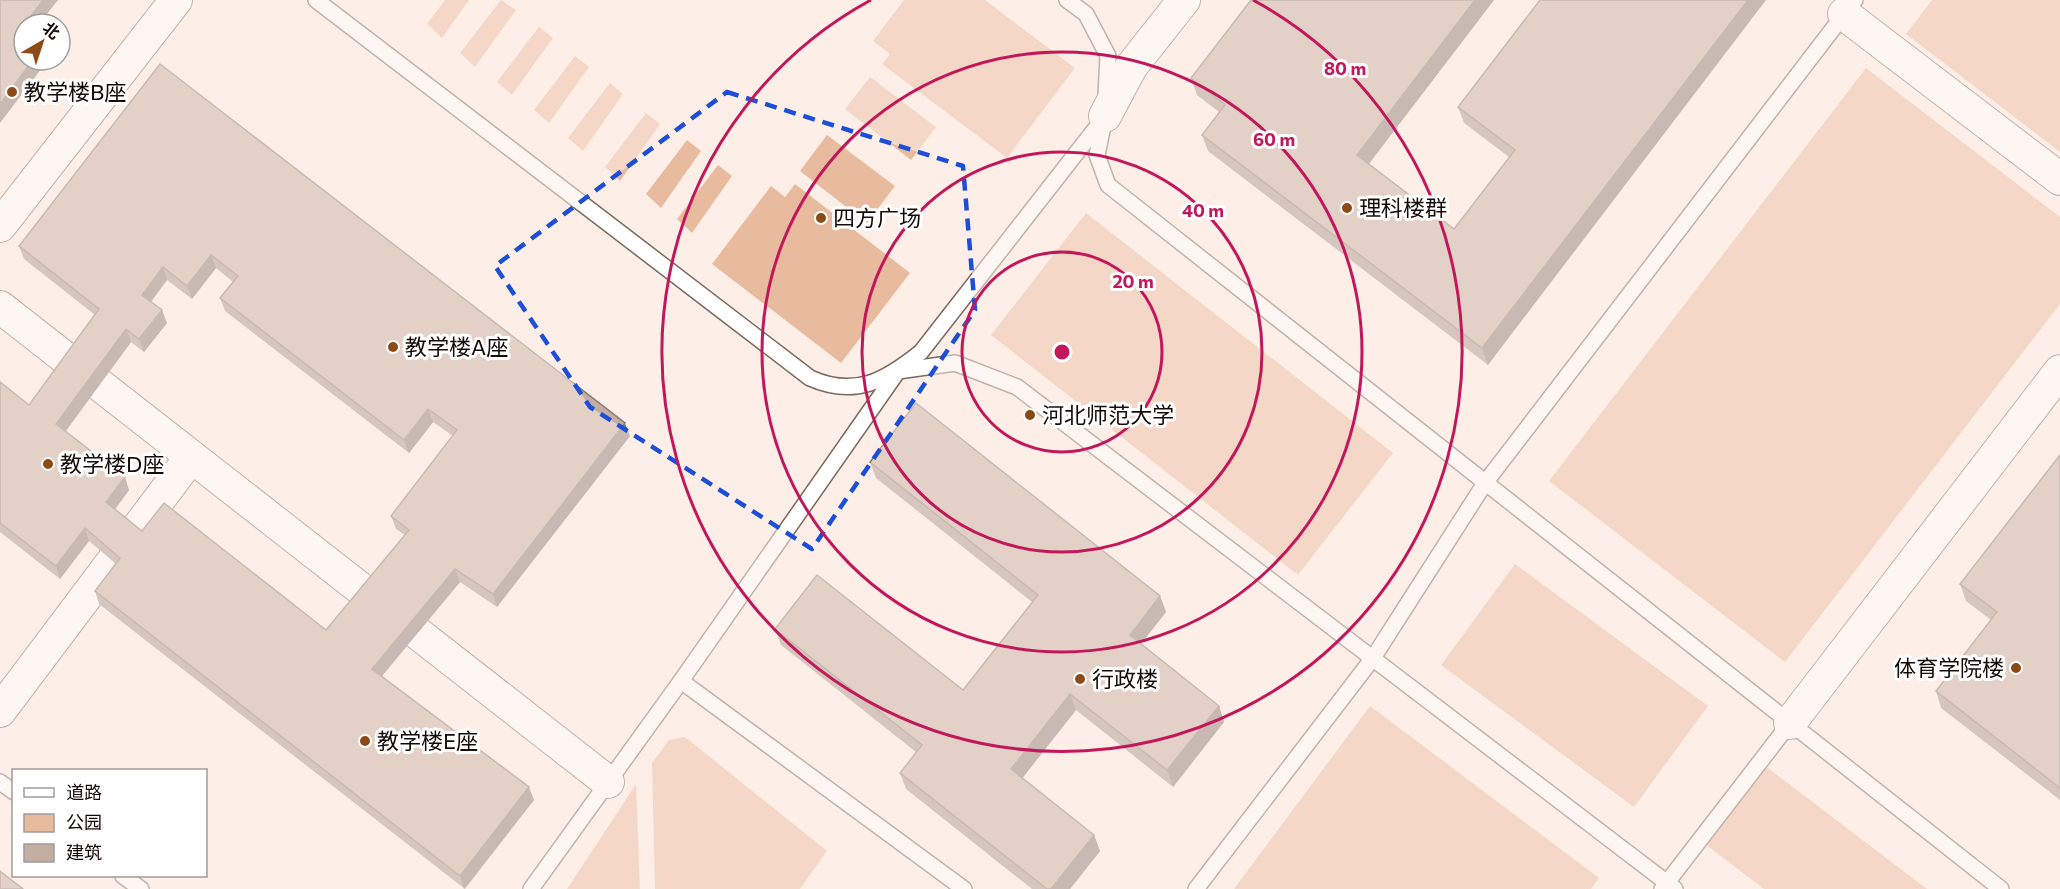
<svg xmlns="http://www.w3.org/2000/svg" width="2060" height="889" font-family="Commissioner,'Noto Sans SC',sans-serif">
<rect width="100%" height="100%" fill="#fdefe7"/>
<g fill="#e8bb9f">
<polygon points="445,0 469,0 442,38 427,24"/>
<polygon points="501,0 516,10 475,67 460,53"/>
<polygon points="904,0 985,0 1075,68 1007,158 882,64 890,54 873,41"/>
<polygon points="1932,0 2060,0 2060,152 1906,34"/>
<polygon points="539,27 553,38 512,95 497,82"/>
<polygon points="575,56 589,67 549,123 534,110"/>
<polygon points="1866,68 2060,217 2060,304 1785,662 1549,481"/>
<polygon points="870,77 936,127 911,160 845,109"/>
<polygon points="610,83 623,94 583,151 568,138"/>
<polygon points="646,113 660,124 620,181 605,167"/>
<polygon points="827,135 895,186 867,223 800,171"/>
<polygon points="687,140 701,151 661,208 646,194"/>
<polygon points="718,165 732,176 692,233 677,219"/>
<polygon points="795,184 910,273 841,363 712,264 771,186 785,197"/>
<polygon points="1086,213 1393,453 1298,575 991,335"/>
<polygon points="1515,564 1708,706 1634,807 1441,665"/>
<polygon points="1370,706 1599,878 1591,889 1234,889"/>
<polygon points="685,737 827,851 800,889 655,889 652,763 669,740"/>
<polygon points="1764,765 1927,889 1764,889 1705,844"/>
<polygon points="636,784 640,889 567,889"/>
</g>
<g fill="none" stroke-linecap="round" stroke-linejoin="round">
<g stroke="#7d695d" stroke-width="18">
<g id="lane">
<path d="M316 0 810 378C855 398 885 381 921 352L1103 119"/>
<polyline points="1067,0 1086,14 1108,56 1105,116 1097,155 1108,185 2001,889"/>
<polyline points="681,681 964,889"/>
<polyline points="0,782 14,792"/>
<polyline points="123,876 141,889"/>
<polyline points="531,889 681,681 898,371 955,363 1017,387 1675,889"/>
<polyline points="1196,889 1373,658 1485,483 1855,0"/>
<polyline points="1662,889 1790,723"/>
</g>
</g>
<g stroke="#7d695d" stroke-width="34">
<g id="street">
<polyline points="1844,14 2060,179"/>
<polyline points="1105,116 1131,67 1184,0"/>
<polyline points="0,226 176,0"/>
<polyline points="0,307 608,782"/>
<polyline points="0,711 191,457"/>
<polyline points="1790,723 2060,371"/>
</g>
</g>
<use href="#lane" stroke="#fff" stroke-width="15"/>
<use href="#street" stroke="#fff" stroke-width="32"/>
</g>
<g fill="#a8968a" fill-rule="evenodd">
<polygon points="1251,0 1494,0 1369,164 1454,229 1509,157 1464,123 1458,107 1540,0 1488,365 1208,151 1202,135 1219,112 1197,95 1191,78"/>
<path d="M160 64 630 436 497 607 460 582 382 676 534 800 465 889 99 604 95 591 116 564 89 541 60 579 0 532V382L29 405 95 315 24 259 19 246ZM216 268 233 282 220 298 225 311 409 453 433 422 453 436 391 516 396 529 405 535 326 630 142 531 115 509 129 490 66 431 131 342 144 352 167 323 151 302 167 280 192 299Z"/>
<polygon points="2060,455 2060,800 1941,708 1936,691 1991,620 1966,601 1960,584"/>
<polygon points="870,462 1160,596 1166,612 1141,644 1219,706 1224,722 1173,787 1076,710 1022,778 1094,835 1100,851 1070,889 1032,889 906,789 900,773 916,752 781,645 775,629 963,690 1032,602 876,478"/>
</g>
<g fill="#887a71">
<polygon points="43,0 58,0 39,24 25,24"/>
<polygon points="1475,0 1494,0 1363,171 1357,155"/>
<polygon points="1748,0 1766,0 1488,365 1482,348"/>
<polygon points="33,60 48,60 0,123 0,104"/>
<polygon points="211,255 216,268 192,299 187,286"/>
<polygon points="163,267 167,280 146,308 142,295"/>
<polygon points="162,310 167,323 144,352 139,339"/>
<polygon points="126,329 131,342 61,437 56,424"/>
<polygon points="428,409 433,422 409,453 404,440"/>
<polygon points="625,423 630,436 497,607 493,594"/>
<polygon points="125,477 129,490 111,515 106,502"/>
<polygon points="85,528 89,541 60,579 56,566"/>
<polygon points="455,569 460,582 377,682 372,669"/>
<polygon points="1160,596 1166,612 1135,651 1130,635"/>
<polygon points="1070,694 1076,710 1017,785 1011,769"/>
<polygon points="1219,706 1224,722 1173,787 1167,770"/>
<polygon points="529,787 534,800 464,889 460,876"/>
<polygon points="1094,835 1100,851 1070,889 1051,889"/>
</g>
<g fill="#c3aea1" stroke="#887a71" stroke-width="1.5" fill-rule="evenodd">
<polygon points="0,0 43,0 25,24 24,24 24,60 33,60 0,104"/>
<polygon points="1251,0 1475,0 1357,155 1454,229 1515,150 1458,107 1540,0 1748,0 1482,348 1202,135 1225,105 1191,78"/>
<path d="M160 64 625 423 493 594 455 569 372 669 529 787 460 876 95 591 120 558 85 528 56 566 0 523V382L29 405 99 309 19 246ZM211 255 238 276 220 298 404 440 428 409 457 430 391 516 409 530 326 630 164 503 142 531 106 502 125 477 56 424 126 329 139 339 162 310 142 295 163 267 187 286Z"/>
<polygon points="916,403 1160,596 1130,635 1219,706 1167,770 1070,694 1011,769 1094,835 1051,889 1047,889 900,773 922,745 775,629 817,575 963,690 1038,595 870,462"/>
<polygon points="2060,455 2060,788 1936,691 1997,612 1960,584"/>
<polygon points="0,871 23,889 0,889"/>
</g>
<path d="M0 0H2060V889H0ZM727 92 963 166 975 310 812 549 590 407 495 266Z" fill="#fdefe7" fill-opacity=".55" fill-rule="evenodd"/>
<path fill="none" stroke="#1d4ed8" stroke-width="4.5" stroke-dasharray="12 8" stroke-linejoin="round" d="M727 92 963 166 975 310 812 549 590 407 495 266Z"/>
<g fill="none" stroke="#c2185b" stroke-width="3">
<circle cx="1062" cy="352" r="100"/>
<circle cx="1062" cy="352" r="200"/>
<circle cx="1062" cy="352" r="300"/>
<path d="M1253 0A400 400 0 1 1 871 0"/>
</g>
<g fill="#8b4a16" stroke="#fff" stroke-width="2">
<circle cx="12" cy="92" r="6"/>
<circle cx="1347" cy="208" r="6"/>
<circle cx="821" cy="218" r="6"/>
<circle cx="393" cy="347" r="6"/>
<circle cx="1030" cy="415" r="6"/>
<circle cx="48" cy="464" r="6"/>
<circle cx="2016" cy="668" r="6"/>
<circle cx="1080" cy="679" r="6"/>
<circle cx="365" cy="741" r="6"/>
</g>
<g text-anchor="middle" stroke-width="6" stroke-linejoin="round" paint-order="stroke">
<g font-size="22" fill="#120b07" stroke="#fff" text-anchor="start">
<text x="24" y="100">教学楼B座</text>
<text x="1359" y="216">理科楼群</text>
<text x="833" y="226">四方广场</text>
<text x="405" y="355">教学楼A座</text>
<text x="1042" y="423">河北师范大学</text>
<text x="60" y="472">教学楼D座</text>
<text x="2004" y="676" text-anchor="end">体育学院楼</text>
<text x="1092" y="687">行政楼</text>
<text x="377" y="749">教学楼E座</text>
</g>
</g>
<circle cx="1062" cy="352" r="9" fill="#c2185b" stroke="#fff" stroke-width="3"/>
<g font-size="18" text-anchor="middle" font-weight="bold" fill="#c2185b" stroke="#fff" stroke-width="6" stroke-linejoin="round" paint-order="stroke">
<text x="1345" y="75">80 m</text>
<text x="1274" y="146">60 m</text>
<text x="1203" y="217">40 m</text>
<text x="1133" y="288">20 m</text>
</g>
<rect x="12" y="769" width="195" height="108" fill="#ffffff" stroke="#a09d9c" stroke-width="1.5"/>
<rect x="24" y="788" width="30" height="9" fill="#ffffff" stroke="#a09d9c" stroke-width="1.5"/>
<text x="66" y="799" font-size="18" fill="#120b07">道路</text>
<rect x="24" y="814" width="30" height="18" fill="#e8bb9f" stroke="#a09d9c" stroke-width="1.5"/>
<text x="66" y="829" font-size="18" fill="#120b07">公园</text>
<rect x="24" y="844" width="30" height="18" fill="#c3aea1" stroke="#a09d9c" stroke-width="1.5"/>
<text x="66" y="859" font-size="18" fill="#120b07">建筑</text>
<g transform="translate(42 42) rotate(39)"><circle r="28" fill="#ffffff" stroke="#a09d9c" stroke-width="1.5"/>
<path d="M0-4.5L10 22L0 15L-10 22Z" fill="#8b4a16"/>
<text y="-9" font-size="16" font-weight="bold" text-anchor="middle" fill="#120b07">北</text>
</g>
</svg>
